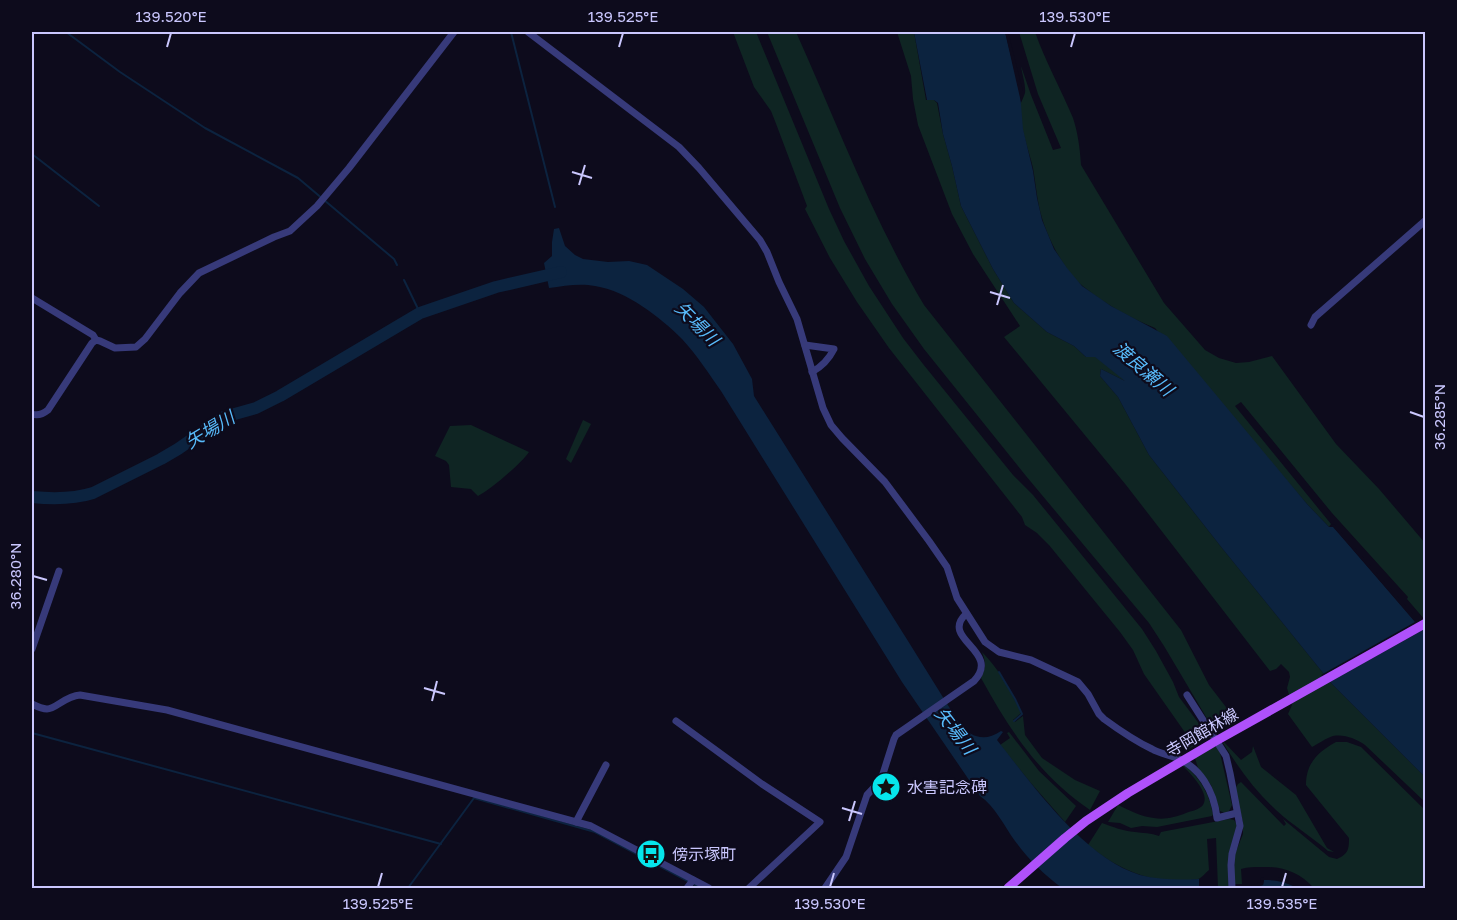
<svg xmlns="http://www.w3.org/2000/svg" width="1457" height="920" font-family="'Golos Text','Noto Sans JP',sans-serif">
<rect width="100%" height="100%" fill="#0d0b1c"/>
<g fill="#0f2523">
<polygon points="733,32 756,32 829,209 844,241 869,286 903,338 923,364 1013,475 1033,495 1142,629 1156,651 1173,682 1179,697 1209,737 1189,749 1186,746 1191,741 1144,674 1133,650 1120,632 1049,545 1037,533 1025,525 1022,517 889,348 857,302 830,258 805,209 807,206 775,121 771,111 754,87"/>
<path d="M767 32H796C837 123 872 218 924 305L1181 630 1209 685 1229 711 1213 723 1218 732H1215L1164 646 1149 623 1026 476 924 349 892 304 865 259 840 208Z"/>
<path d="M897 32H914L926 100H934L937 103 943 134 952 166 961 206 993 269 1014 303 1047 332 1074 346 1086 357 1095 356 1129 383 1101 369 1100 376 1118 397 1149 455 1222 548 1332 684 1425 777V802L1365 745C1356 739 1345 734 1333 736 1326 738 1318 744 1312 747L1288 714 1292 705 1287 688 1290 677 1289 672 1281 664 1276 669 1270 671 1126 485 1004 337 1020 326 973 254 952 214 918 125 913 99 911 76Z"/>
<path d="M1019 32H1035C1045 61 1061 89 1073 118 1078 133 1080 149 1081 165L1164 303 1205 350 1219 358 1236 363 1249 362 1272 356 1336 444 1379 489 1425 543V620L1407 599 1408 597 1332 513 1241 402 1235 406 1331 524 1329 527 1307 504 1155 328C1130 318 1105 304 1084 287 1065 272 1049 241 1042 218 1037 201 1036 185 1033 168 1029 150 1019 125 1020 106 1021 101 1024 97 1025 93 1026 85 1022 74 1021 66L1031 95 1053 150 1061 148 1038 94Z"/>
<polygon points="583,420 591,424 571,463 566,459"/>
<path d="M471 425 529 452C522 463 490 490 478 496L471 489 451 487 449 465 446 461 435 456 450 426Z"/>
<path d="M982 652C999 669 1011 691 1021 713L1013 720 1015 722 1023 716 1025 735 1042 758 1075 780 1100 791 1090 810C1040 776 1010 731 981 678 986 668 986 662 982 652Z"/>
<polygon points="1009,732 1039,771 1076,806 1065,822 1030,782 1000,745 1010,738 1007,733"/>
<path d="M1224 742 1241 760 1252 752 1253 746 1261 767 1296 795 1327 848 1334 852 1328 851C1311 836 1292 825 1276 810 1255 791 1238 767 1223 743Z"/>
<path d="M1336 742H1347L1361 747 1425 810V888H1314C1299 872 1283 866 1261 867 1254 867 1248 867 1241 869L1242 884H1233L1235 854 1243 834V823L1235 789 1238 784 1241 782 1284 826 1286 824 1283 819 1329 857 1337 859C1348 854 1349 850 1349 838L1306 785C1306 763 1318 752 1336 742Z"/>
<polygon points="1214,747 1217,747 1220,753 1232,805 1229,811 1225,813 1220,811 1211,785 1198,768 1195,758"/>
<path d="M1184 765C1201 779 1209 793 1213 814L1212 816 1157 827 1142 826 1131 828 1120 823 1108 822 1118 805C1129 810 1141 817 1154 818 1164 820 1176 817 1186 813 1191 811 1199 810 1203 805 1211 794 1190 773 1183 766Z"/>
<path d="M1229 819 1234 820 1237 825 1229 888H1218L1216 838 1207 839 1209 870C1205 873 1202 878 1198 879 1194 880 1188 880 1183 880 1147 883 1115 867 1088 845L1102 823C1113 827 1123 831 1135 832 1143 833 1151 833 1159 836L1161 832Z"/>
</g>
<g fill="#0c233f">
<polygon points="914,32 1005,32 1020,92 1023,129 1033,171 1037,198 1042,220 1054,249 1067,268 1082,286 1111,306 1167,336 1307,504 1329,527 1333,527 1425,633 1425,777 1332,684 1222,548 1149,455 1118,397 1100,376 1101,369 1125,381 1095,357 1086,357 1074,346 1047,332 1014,303 993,269 961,206 952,166 943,134 938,103 934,100 927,100"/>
<path d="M559 228 565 246 575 255 583 259 608 262 629 261 647 265 683 289 704 307 733 344 752 379 754 396 908 641 959 723C971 738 985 742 1001 731L1003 732 997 740C1032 784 1084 858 1140 875 1160 880 1179 880 1199 879V886L1216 888H1062C1044 875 1028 859 1015 841 1004 826 995 806 980 796L902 682 721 391C709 374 697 355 682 339 660 317 627 291 595 286 580 283 564 286 549 288L544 263 552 256V242L554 229Z"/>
<path d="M1264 880C1277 880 1286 882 1297 888H1250L1263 885Z"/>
</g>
<g fill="#0d0b1c">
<polygon points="1005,32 1008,32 1023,91 1023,97 1021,102"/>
<polygon points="1331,524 1335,525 1426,629 1425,633 1423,630 1328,683 1321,675 1415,622"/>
<polygon points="1264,877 1278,877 1290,881 1299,886 1300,888 1278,880 1264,880 1263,885 1247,888 1249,886 1260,882 1261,878"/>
</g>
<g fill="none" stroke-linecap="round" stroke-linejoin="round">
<g stroke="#0c233f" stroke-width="2">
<polyline points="66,32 120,72 205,128 298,178 394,259 397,265"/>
<polyline points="511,32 555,207"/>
<polyline points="32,154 99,206"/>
<polyline points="404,280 420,313"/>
<polyline points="999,672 1015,699 1022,714 1014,721"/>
<polyline points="32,733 441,844"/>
<polyline points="408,888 474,798 595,832 701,888"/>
</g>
<path stroke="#0c233f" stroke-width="12" d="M32 497C52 499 74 499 93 493L161 459 178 449 224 417 256 408 280 396 420 313 496 287 561 272"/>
<g stroke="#373a7a" stroke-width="7">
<path d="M528 32 679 147 699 168 760 240 767 252 779 282 797 319 823 408 831 425 842 438 885 482 929 541 947 567 957 598 985 642 999 652 1031 660 1078 682 1088 694 1099 714 1104 719C1119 730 1135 741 1152 749 1159 753 1166 754 1174 757 1200 766 1214 791 1217 818L1237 813"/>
<polyline points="32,298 93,335 96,340"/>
<polyline points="1311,325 1315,317 1426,220"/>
<path d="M805 345 834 349C829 359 821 367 812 372"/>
<path d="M32 414C38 416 43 414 48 410L92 343 96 340 100 341 115 348 136 347 145 339 180 293 199 273 274 237 290 231 317 206 349 168 454 32"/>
<polyline points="32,649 59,571"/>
<polyline points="1187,695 1226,756 1230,773 1240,826 1232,854 1231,865 1232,888"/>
<path d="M32 704C36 706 42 709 47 709 56 709 65 696 80 695L167 710 591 826 709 888"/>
<polyline points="676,721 762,784 820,822 749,888"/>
<polyline points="576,822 606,765"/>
<polyline points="687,888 693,880"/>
<path d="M825 888 846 857 867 795 881 780 894 739 896 735 974 681C1002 651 939 639 966 614"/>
</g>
<polyline stroke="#af51fb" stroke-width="9" points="1008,888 1065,838 1086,821 1128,793 1216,741 1426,623"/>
</g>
<path fill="none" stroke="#cac7fe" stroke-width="2" d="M167 47 171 33M619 47 623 33M1071 47 1075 33M572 172 592 178M579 185 585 165M990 292 1010 298M997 305 1003 285M1410 412 1424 417M33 576 47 580M424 688 445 694M432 701 437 681M842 808 862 814M849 821 855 801M378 887 382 873M830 887 834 873M1282 887 1286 873"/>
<defs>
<g id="sight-disc" transform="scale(1.5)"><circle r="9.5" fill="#06e5eb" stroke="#0d0b1c"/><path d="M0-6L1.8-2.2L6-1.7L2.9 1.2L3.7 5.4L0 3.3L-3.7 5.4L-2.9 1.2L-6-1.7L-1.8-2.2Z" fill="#111"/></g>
<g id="bus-disc" transform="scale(1.5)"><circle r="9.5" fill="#06e5eb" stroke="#0d0b1c"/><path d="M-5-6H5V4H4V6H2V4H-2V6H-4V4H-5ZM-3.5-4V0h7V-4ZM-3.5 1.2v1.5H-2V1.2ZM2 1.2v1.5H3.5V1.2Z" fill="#111"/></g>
</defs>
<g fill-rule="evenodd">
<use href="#sight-disc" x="886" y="787"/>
<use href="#bus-disc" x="651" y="854"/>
</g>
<g text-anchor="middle" stroke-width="4.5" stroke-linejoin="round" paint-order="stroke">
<g font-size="16" fill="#cac7fe" stroke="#0d0b1c">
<text transform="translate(1202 732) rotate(-30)" y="6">寺岡館林線</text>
</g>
<g font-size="16" fill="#cac7fe" stroke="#0d0b1c" text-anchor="start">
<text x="907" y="793">水害記念碑</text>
<text x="672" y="860">傍示塚町</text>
</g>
<g font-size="18" font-style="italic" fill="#58bbfb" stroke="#0d0b1c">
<text transform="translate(697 324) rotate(45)" y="6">矢場川</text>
<text transform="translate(1143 369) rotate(41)" y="6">渡良瀬川</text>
<text transform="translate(210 430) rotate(-31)" y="6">矢場川</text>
<text transform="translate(955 731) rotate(52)" y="6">矢場川</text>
</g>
</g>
<rect width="1457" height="920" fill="none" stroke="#0d0b1c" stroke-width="66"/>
<rect x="33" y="33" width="1391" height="854" fill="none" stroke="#cac7fe" stroke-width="2"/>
<g font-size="15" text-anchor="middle" fill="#cac7fe">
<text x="171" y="22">139.520°E</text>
<text x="623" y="22">139.525°E</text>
<text x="1075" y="22">139.530°E</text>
<text transform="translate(1440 417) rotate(-90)" y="5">36.285°N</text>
<text transform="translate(16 576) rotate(-90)" y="5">36.280°N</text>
<text x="378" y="909">139.525°E</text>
<text x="830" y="909">139.530°E</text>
<text x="1282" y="909">139.535°E</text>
</g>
</svg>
